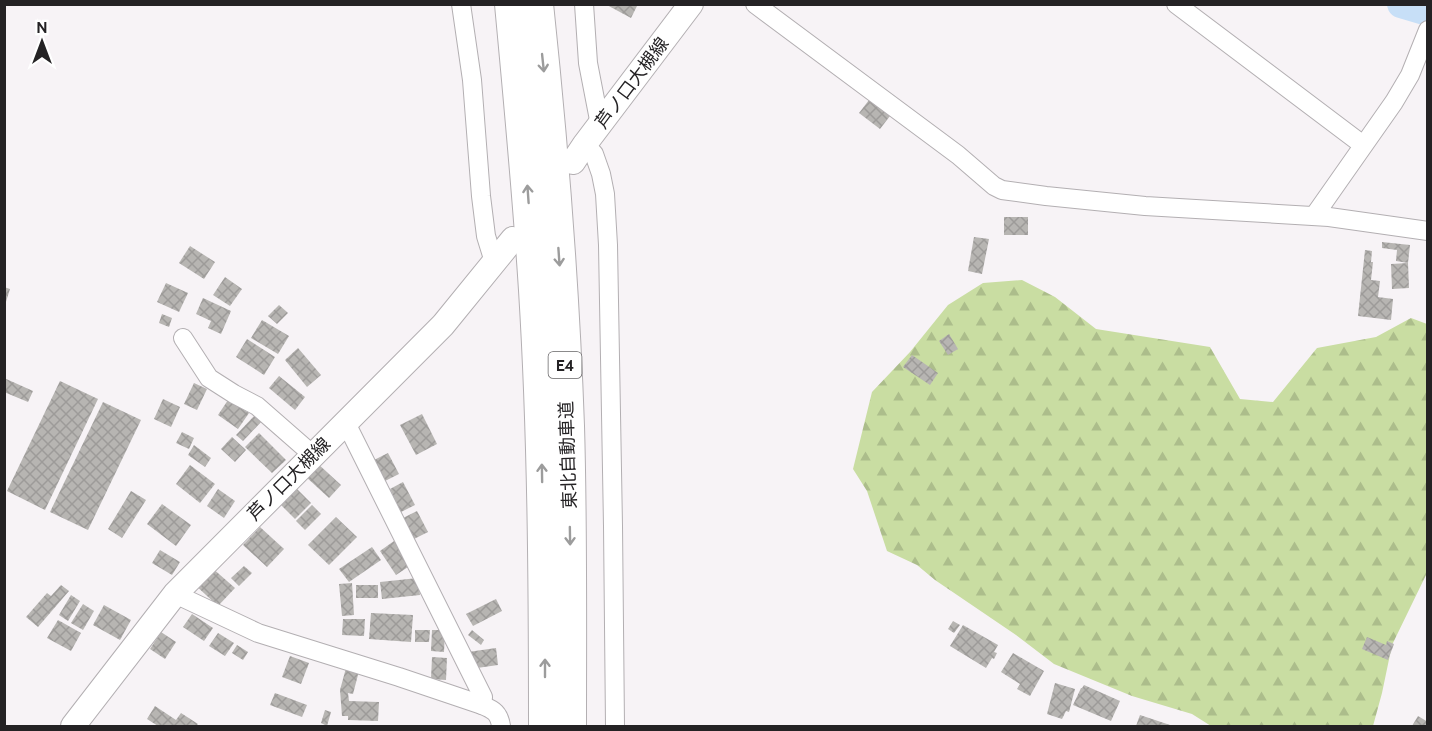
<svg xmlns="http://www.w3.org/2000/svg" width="1432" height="731" font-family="Cabin,'Noto Sans JP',sans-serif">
<defs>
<pattern id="forest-firs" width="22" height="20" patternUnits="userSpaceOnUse" patternTransform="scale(1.5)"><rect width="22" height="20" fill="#c9dda2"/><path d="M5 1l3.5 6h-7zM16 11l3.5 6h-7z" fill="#acbd8b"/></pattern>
<pattern id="building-cross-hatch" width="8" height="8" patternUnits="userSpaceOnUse" patternTransform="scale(1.5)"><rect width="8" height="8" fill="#b7b5b2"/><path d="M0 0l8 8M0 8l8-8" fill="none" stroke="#9d9b99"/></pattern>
</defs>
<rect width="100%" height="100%" fill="#f7f3f6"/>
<polygon fill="url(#forest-firs)" points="1022,280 1055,297 1096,329 1210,347 1240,399 1273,402 1317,348 1376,337 1411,318 1427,324 1427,573 1392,645 1382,693 1373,726 1211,726 1192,714 1132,696 1054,664 1016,635 935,580 917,565 887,551 867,491 853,469 872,392 910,352 948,305 983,283"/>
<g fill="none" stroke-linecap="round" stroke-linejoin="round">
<polyline stroke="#c7dff7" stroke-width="28" points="1401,4 1428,12"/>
</g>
<g fill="url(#building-cross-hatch)">
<polygon points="605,4 638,4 631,18"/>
<polygon points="869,100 890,116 880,129 859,113"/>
<rect x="1004" y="217" width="24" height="18"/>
<polygon points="974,237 989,239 982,274 968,271"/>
<polygon points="1382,242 1410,245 1408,263 1396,261 1397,250 1382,248"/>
<polygon points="190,246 215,262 204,279 179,263"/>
<polygon points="1365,250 1372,251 1371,262 1373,262 1371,280 1380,281 1378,297 1393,299 1391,320 1358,316"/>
<polygon points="1408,263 1409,288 1392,289 1391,264"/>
<polygon points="225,277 242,289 230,306 213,295"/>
<polygon points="166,283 188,293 179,312 157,302"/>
<polygon points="4,287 10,289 5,305 4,305"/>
<polygon points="203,298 231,311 221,334 208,328 211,321 196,314"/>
<polygon points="279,305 288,313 277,324 268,316"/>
<polygon points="162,314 172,318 169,327 159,323"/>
<polygon points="262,320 289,336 278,354 251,338"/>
<polygon points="949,334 958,349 948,355 939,341"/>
<polygon points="247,339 275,357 264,375 236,357"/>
<polygon points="298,348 321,375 307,387 285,360"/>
<polygon points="912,355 938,373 930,385 903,367"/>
<polygon points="279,376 305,397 295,410 269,388"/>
<polygon points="4,378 33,391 28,402 4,392"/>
<polygon points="60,381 98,399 45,510 7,491"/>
<polygon points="194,383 207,389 197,410 184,404"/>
<polygon points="163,399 180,407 171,427 154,419"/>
<polygon points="228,400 249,413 238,429 218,415"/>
<polygon points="103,402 141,420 88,530 50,512"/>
<polygon points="422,414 437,444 416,455 400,425"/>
<polygon points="255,415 262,421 243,441 236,435"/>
<polygon points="182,432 194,438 189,449 176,443"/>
<polygon points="259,433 286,460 272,473 245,447"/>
<polygon points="232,437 246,450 235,462 221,449"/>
<polygon points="194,445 211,458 205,467 188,455"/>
<polygon points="388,453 399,474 385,481 374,460"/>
<polygon points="317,463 341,485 329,498 305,476"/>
<polygon points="190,465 215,484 200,503 176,484"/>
<polygon points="403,482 415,505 401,512 390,489"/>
<polygon points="294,486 311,503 295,519 278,502"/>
<polygon points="218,489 235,501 224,518 207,506"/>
<polygon points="131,491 146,500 122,538 108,529"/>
<polygon points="162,504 191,525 176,546 147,524"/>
<polygon points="312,505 321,514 305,530 296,521"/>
<polygon points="417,511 428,532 414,539 403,518"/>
<polygon points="336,517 357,537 329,565 308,545"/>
<polygon points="260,527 284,549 267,567 243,545"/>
<polygon points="394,541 411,565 396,575 380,551"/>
<polygon points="372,547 381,560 349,582 339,569"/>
<polygon points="160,550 180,562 172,575 152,563"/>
<polygon points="244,566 252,573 239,586 231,578"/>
<polygon points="211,567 235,588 218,606 194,584"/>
<polygon points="418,578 420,595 382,599 380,582"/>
<polygon points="352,583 354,615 342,616 339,584"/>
<polygon points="61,585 69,591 38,627 26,617 47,593 51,596"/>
<rect x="356" y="585" width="22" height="13"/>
<polygon points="71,595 80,601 68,621 59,615"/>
<polygon points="496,599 502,611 473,626 466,614"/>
<polygon points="83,604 94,611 83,630 71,623"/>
<polygon points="104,605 131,620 120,640 93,625"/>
<polygon points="371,613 413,615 411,642 369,639"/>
<polygon points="192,614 213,628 204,641 183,627"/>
<polygon points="343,619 365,619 364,636 342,635"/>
<polygon points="58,620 81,633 71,651 47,638"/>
<polygon points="953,621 960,625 954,633 948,629"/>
<polygon points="963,625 998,645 994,652 997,653 994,659 992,658 986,668 950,646"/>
<polygon points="415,630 430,630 429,642 415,642"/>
<polygon points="432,630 445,630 444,652 431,651"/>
<polygon points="472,630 484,640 481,645 468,635"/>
<polygon points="161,632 176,642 165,659 150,649"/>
<polygon points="218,633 234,643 225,656 209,646"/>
<polygon points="1367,637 1386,645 1387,641 1394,644 1388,660 1362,649"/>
<polygon points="237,645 248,652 243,660 232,653"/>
<polygon points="496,648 498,665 470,669 468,652"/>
<polygon points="1013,653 1044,671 1030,696 1017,689 1020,684 1001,672"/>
<polygon points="290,656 309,663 301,684 282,677"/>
<polygon points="432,657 447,658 446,680 431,679"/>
<polygon points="346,668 359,671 353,694 348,693 349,701 379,702 378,721 348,720 348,716 342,716 340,690"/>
<polygon points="1055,683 1075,689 1069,712 1066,711 1062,719 1047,714"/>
<polygon points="1084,685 1120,701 1111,721 1073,705 1081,688 1082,688"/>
<polygon points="275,693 307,705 302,717 270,705"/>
<polygon points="155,706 176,720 181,713 198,724 196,726 158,726 147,719"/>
<polygon points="325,710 331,712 327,726 321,723"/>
<polygon points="1140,715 1173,726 1136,726"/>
<polygon points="1418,716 1428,722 1428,726 1412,726"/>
</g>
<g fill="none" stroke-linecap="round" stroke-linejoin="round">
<g stroke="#b3afb2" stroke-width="20">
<g id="minor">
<polyline points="461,4 472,80 481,196 486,236 494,262"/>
<polyline points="584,4 588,63 600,125"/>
<polyline points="755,4 958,155 994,186 1002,190 1046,196 1145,206 1329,217 1428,231"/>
<polyline points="1176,4 1363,145"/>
<polyline points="585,144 594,154 601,174 605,194 608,245 613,526 615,726"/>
<polyline points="1314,216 1394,102 1410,75 1428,30"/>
<polyline points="183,338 209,378 234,394 257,406 313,455"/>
<polyline points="346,423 483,697 482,705"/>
<path d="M175 594 258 633 399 677 482 705C494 710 499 713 501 726"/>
</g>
</g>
<g stroke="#b3afb2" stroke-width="26">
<g id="secondary">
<polyline points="573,162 585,144 691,4"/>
<polyline points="73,726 175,594 443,325 513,239"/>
</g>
</g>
<g stroke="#b3afb2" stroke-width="34">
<g id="motorway">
<path d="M511 4C520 100 529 195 535 290 544 435 545 581 545 726"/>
<path d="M537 4C552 145 563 285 568 426 571 526 570 626 570 726"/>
</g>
</g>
<use href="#minor" stroke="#fff" stroke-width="18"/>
<use href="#secondary" stroke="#fff" stroke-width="24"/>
<use href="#motorway" stroke="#fff" stroke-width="32"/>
</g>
<defs><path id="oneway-shaft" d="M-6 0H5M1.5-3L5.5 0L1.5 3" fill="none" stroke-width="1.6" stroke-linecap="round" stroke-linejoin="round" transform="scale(1.5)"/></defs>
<g stroke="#9c9c9c">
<use href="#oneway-shaft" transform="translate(543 63) rotate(84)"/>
<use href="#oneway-shaft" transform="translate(528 194) rotate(-94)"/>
<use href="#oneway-shaft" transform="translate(559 257) rotate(86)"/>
<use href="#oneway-shaft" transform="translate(542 473) rotate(-91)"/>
<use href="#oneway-shaft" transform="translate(570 536) rotate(89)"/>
<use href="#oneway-shaft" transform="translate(545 668) rotate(-90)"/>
</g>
<g text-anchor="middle" stroke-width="4.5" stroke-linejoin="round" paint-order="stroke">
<rect fill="#fff" stroke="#666466" stroke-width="1.5" x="548.5" y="352" width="33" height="26" rx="4.5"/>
<g font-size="16" font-weight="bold" fill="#242224">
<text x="565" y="371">E4</text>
</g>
<g font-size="18" fill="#242224" stroke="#fff">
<text transform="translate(632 83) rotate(-53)" y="6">芦ノ口大槻線</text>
<text transform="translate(568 455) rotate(-92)" y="6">東北自動車道</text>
<text transform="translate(289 479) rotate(-45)" y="6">芦ノ口大槻線</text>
</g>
</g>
<rect width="1432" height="731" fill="none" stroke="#242224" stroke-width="12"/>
<g transform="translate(42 42)" stroke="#ffffff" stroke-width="4.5" paint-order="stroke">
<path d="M0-4.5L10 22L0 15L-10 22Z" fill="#242224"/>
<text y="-9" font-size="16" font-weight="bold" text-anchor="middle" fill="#242224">N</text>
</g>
</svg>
